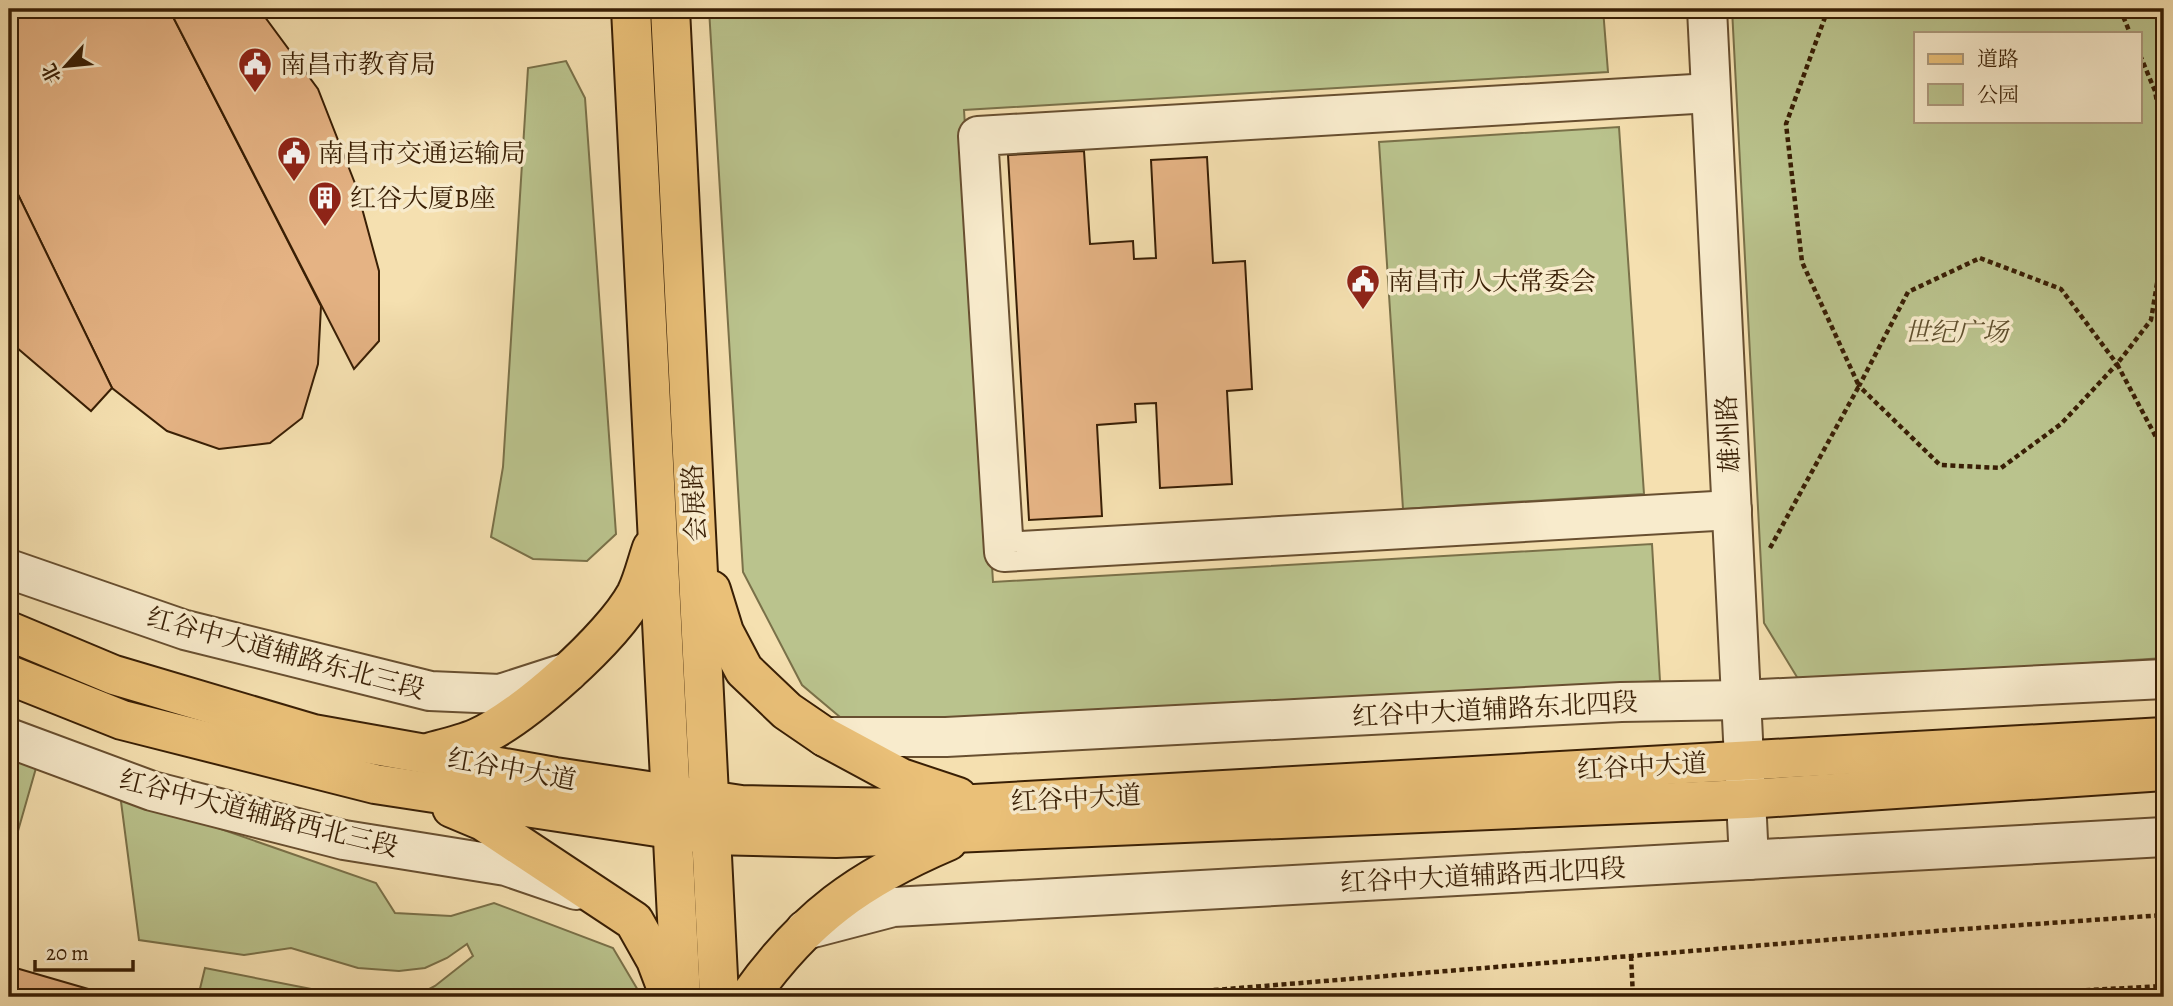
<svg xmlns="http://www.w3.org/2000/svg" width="2173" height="1006" font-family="Alegreya,'Noto Serif SC',serif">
<rect width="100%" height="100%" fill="#f5e0b0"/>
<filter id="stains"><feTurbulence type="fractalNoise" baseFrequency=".00286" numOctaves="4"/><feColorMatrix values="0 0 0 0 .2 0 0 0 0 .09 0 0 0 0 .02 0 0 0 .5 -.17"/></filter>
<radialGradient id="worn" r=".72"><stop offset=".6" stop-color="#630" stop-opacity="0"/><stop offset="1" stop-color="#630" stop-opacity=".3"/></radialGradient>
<g fill="#bac38d" stroke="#7a7149" stroke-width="2" fill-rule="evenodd">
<polygon points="709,9 1603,9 1608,72 964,110 993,582 1652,544 1660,681 853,728 802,685 743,572"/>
<path d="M1732 9H2164V658L1800 682 1764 623ZM1916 33H2140V121H1916Z"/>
<polygon points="566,61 585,98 616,534 587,561 533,559 491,537 503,467 528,68"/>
<polygon points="1619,127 1644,494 1403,509 1379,142"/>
<polygon points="9,755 36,768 18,831 9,851"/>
<polygon points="120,794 376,883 395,913 451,916 494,903 613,948 642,997 414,997 435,986 473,956 467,944 447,958 425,968 399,971 358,968 291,948 244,955 139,940"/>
<polygon points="205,968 347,996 363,997 198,997"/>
</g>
<g fill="#e5b384" stroke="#391f05" stroke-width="2">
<polygon points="9,9 169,9 321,306 318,364 302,418 270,443 219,449 167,431 112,388 9,176"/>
<polygon points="169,9 259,9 318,89 356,186 379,271 379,341 354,369"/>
<polygon points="1084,151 1090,244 1133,241 1134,259 1156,258 1151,160 1207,157 1213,263 1245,261 1252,389 1227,391 1232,484 1160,488 1156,403 1135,404 1136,422 1097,425 1102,516 1029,520 1008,155"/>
<polygon points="9,176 112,388 91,411 9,341"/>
<polygon points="9,966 116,997 9,997"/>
</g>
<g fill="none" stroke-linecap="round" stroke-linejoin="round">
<g stroke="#684f30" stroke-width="42">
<g id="minor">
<polyline points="1707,9 1749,860"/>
<polyline points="1711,93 978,136 1004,552 1732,510"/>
<polyline points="9,569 185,630 430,691 500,694 568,672"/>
<polyline points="825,737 946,737 1621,702 1741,700 2164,679"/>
<polyline points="9,738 152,791 344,840 506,866 576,890"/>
<polyline points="805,930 893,907 2164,837"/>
</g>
</g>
<g stroke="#391f05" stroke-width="42">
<g id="major">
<polyline points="631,9 681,997"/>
<polyline points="670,9 719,997"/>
<polyline points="711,590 724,632 744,670 787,711 825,737 901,778 958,797"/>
<polyline points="9,631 114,675 313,734 555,777 741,805 903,808 2164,737"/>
<polyline points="9,675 122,720 375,784 710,835 836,838 1746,799 2164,771"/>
<path d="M431 752C446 748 463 744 477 738 523 718 612 638 636 594 643 580 647 562 652 548"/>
<polyline points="452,808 483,821 634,921 656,960 670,997"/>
<path d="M749 997C805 918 859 879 948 841"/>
</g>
</g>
<g stroke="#391f05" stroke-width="4.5" stroke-dasharray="5 3.5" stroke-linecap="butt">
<polyline points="2120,9 2130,33"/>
<polyline points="2140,55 2155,91 2164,141"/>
<polyline points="2164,241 2151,320 2117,364 2164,452"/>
<polygon points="1980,258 2061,289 2117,364 2061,424 2001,468 1940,465 1859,386 1908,292"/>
<polyline points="1770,548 1859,386 1802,262 1786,124 1828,9"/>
<polyline points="1631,956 1633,997"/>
<polyline points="1129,997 1936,931 2164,915"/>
<polyline points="1958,997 2164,986"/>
</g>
<use href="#minor" stroke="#f8ebcc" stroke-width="38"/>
<use href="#major" stroke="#eac078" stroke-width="38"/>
</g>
<defs>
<g id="civic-pin" transform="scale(1.75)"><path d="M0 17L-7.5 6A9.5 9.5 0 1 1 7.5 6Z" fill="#8f2418" stroke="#f8ebcc"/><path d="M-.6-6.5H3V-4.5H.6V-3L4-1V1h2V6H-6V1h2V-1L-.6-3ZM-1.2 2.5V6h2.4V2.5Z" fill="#fff"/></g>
<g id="building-pin" transform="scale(1.75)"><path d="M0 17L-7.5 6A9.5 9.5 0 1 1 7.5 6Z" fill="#8f2418" stroke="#f8ebcc"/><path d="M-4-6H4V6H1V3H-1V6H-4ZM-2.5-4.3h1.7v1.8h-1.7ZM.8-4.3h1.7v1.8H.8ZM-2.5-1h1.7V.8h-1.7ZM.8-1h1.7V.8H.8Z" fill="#fff"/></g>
</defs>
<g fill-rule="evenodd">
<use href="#civic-pin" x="255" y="64"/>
<use href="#civic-pin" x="294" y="153"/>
<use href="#building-pin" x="325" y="198"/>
<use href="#civic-pin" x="1363" y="281"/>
</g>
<g text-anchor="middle" stroke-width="7" stroke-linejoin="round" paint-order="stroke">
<g font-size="26" fill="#391f05" stroke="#f8ebcc" text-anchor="start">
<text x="280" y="73">南昌市教育局</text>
<text x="318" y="162">南昌市交通运输局</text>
<text x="350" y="207">红谷大厦B座</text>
<text x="1388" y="290">南昌市人大常委会</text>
</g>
<g font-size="26" font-style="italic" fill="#60502e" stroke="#f8ebcc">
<text x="1956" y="341">世纪广场</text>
</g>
<g font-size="26" fill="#391f05" stroke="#f8ebcc">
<text transform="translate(1728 434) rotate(-93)" y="9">雄州路</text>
<text transform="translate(694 503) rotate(-93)" y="9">会展路</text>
<text transform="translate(286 653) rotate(15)" y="9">红谷中大道辅路东北三段</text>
<text transform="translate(1495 709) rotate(-3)" y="9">红谷中大道辅路东北四段</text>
<text transform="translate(1642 766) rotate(-3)" y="9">红谷中大道</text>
<text transform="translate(512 769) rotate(10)" y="9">红谷中大道</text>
<text transform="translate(1076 798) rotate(-3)" y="9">红谷中大道</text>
<text transform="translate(259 813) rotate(14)" y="9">红谷中大道辅路西北三段</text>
<text transform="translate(1483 875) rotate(-3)" y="9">红谷中大道辅路西北四段</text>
</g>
</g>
<rect width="2173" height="1006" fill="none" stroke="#f5e0b0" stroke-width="35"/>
<rect x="10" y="10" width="2152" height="985" fill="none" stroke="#391f05" stroke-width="3.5"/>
<rect x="18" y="18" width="2138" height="971" fill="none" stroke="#391f05" stroke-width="2"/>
<rect x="1914" y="32" width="228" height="91" fill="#f8ebcc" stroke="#ac997c" stroke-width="2"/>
<rect x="1928" y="54" width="35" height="10" fill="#eac078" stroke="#ac997c" stroke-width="2"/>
<text x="1977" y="66" font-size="21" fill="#391f05">道路</text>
<rect x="1928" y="84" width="35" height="21" fill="#bac38d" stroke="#ac997c" stroke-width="2"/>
<text x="1977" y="102" font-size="21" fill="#391f05">公园</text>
<g transform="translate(66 66) rotate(243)" stroke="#f8ebcc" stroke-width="5" paint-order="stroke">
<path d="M0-5L12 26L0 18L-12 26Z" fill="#391f05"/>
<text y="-10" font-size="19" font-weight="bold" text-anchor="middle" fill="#391f05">北</text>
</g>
<path d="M35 960v10h98v-10" fill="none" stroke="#391f05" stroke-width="3.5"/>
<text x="46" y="960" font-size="21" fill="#391f05" stroke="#f8ebcc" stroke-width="5" paint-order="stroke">20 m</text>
<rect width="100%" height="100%" filter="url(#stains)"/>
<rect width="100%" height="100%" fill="url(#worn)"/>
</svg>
